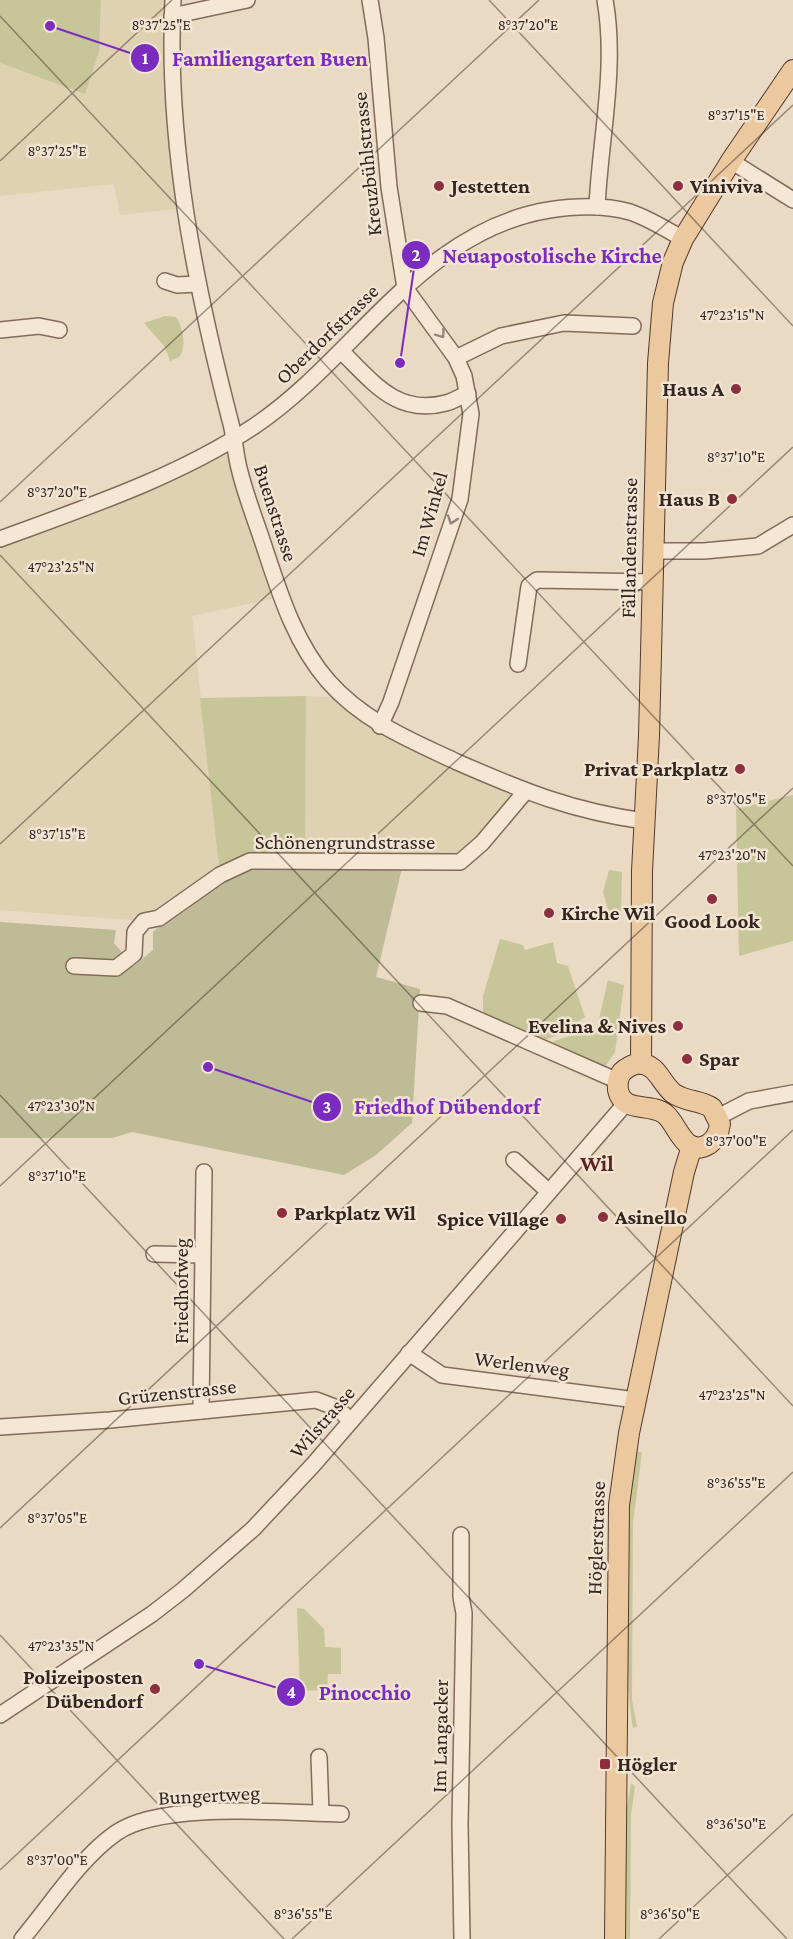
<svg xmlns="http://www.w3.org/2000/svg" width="793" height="1939" font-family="'Crimson Pro',serif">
<rect width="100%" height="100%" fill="#ead9c3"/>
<g fill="#dfd1b1">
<polygon points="101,0 173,0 185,208 120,215 114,184 0,196 0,63 85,93 99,52"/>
<polygon points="234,438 281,597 192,616 220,875 144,921 0,910 0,541"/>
<polygon points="306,696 344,698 525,792 460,862 305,861"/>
</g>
<g fill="#c7c698">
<polygon points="0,0 101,0 99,52 85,94 0,63"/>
<path d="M165 316 176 317C183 326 187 349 179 357L170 361 165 347 144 323Z"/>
<polygon points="306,696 305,861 220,875 200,698"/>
<polygon points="793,795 793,941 739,956 736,809"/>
<polygon points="609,870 622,872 621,913 610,917 603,892"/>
<polygon points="500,939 523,945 525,950 553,942 557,963 568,966 585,1017 561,1034 541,1041 483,1016 483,996"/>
<polygon points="608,980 624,985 615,1052 604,1068 546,1044 587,1030 596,1032"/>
<path d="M636 1452H642L633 1522 632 1700 637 1727 633 1728C627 1694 628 1661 627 1627 626 1568 627 1510 636 1452Z"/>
<polygon points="297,1608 304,1609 324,1629 325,1647 341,1648 341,1674 328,1674 327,1690 300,1691"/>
<polygon points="631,1783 635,1787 631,1815 630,1939 625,1939 627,1808"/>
</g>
<path fill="#bdbc96" d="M254 866 402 868 376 977 420 989 412 1123 376 1155 344 1175 132 1132 112 1138H0V922L116 930 114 943 134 966 153 950V932C185 904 214 881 254 866Z"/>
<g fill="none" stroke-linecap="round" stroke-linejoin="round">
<g stroke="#836b5b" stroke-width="18">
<g id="minor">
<path d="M173 0C166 142 195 284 230 420 235 437 235 455 240 472 246 496 255 519 263 543 279 591 294 642 328 681 363 721 410 740 457 762 523 791 572 811 644 821"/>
<polyline points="370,0 376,38 389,187 405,288 456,358 464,376 471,414 460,499 391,702 380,726"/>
<polyline points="172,16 247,0"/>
<polyline points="731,161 793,200"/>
<path d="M597 207C600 139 617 68 605 0"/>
<polyline points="165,281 177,285 198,284"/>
<polyline points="0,330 39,326 59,330"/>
<path d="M342 352C373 382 397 416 446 403 454 401 460 396 468 394"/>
<polyline points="456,358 501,336 564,323 633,326"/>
<path d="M0 539C87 507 175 478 253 427 355 359 420 231 549 210 575 206 604 205 630 212 648 218 666 229 683 239"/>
<polyline points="653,551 704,551 758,546 793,525"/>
<polyline points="518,664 529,586 537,580 652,582"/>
<polyline points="74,966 116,968 134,954 135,932 144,921 159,918 220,875 250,861 460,862 482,843 525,792"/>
<polyline points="421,1003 447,1006 618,1081"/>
<polyline points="718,1117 749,1101 793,1093"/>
<polyline points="514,1160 549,1192"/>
<polyline points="154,1254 202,1255"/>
<polyline points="409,1353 442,1375 636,1400"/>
<polyline points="201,1411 204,1172"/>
<polyline points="0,1427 110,1420 316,1400 337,1408 351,1421"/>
<polyline points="461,1535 461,1597 464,1613 460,1824 462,1939"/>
<polyline points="0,1715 152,1614 183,1590 253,1529 313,1465 626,1103"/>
<polyline points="319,1757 321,1813"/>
<path d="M22 1939C50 1906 80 1858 116 1833 161 1801 284 1813 341 1814"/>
</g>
</g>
<g stroke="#513a2f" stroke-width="22">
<g id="major">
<path d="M639 1063C658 1065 660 1082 673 1093 685 1102 701 1100 712 1108L720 1124C719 1132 716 1139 709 1144 684 1159 678 1124 665 1114 650 1102 623 1114 618 1090 617 1083 618 1077 622 1072 627 1067 632 1065 639 1063Z"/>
<polyline points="641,1064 642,871 649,736 658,363 663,303 673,262 683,239 731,161 793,70"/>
<polyline points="615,1939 619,1505 629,1433 684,1172 692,1146"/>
</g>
</g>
<use href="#minor" stroke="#f6e7d5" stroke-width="15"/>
<use href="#major" stroke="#ebc89d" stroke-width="20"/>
</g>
<defs><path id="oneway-chevron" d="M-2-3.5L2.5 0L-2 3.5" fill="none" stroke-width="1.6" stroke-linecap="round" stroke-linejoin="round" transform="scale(1.5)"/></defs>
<g stroke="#95867a">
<use href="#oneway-chevron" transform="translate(441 334) rotate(54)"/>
<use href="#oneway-chevron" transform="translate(452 520) rotate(109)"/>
</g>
<path fill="none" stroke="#34261e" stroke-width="1.5" stroke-opacity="0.45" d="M489 0 793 326M0 16 793 866M0 161 172 0M0 502 539 0M0 555 793 1406M0 844 793 105M0 1095 787 1939M0 1186 793 447M0 1528 793 788M0 1635 284 1939M0 1870 793 1130M292 1939 793 1472M659 1939 793 1814"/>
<g fill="#8e2f3e" stroke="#f2e4d2" stroke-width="2">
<circle cx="439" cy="186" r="6"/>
<circle cx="678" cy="186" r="6"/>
<circle cx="736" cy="389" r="6"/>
<circle cx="732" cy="499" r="6"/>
<circle cx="740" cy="769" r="6"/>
<circle cx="712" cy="899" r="6"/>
<circle cx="549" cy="913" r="6"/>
<circle cx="678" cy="1026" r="6"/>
<circle cx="687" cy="1059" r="6"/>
<circle cx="282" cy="1213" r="6"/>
<circle cx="603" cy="1217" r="6"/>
<circle cx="561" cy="1219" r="6"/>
<circle cx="155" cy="1689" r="6"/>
<rect x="599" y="1758" width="12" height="12" rx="3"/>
</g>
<g text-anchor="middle" stroke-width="5" stroke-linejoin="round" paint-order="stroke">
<g font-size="21" fill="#34261e" stroke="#f2e4d2">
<text transform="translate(367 164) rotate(-96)" y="7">Kreuzbühlstrasse</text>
<text transform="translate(327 334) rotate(-44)" y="7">Oberdorfstrasse</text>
<text transform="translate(276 513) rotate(72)" y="7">Buenstrasse</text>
<text transform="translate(429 514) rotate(-74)" y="7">Im Winkel</text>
<text transform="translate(629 548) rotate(-89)" y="7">Fällandenstrasse</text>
<text x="345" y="849">Schönengrundstrasse</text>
<text transform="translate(181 1291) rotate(-90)" y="7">Friedhofweg</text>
<text transform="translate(522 1364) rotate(7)" y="7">Werlenweg</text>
<text transform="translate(177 1392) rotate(-6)" y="7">Grüzenstrasse</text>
<text transform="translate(322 1422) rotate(-49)" y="7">Wilstrasse</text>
<text transform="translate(596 1538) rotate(-88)" y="7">Höglerstrasse</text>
<text transform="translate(440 1736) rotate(-89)" y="7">Im Langacker</text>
<text transform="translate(209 1795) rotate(-3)" y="7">Bungertweg</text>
</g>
<g font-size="21" font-weight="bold" fill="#34261e" stroke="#f2e4d2" text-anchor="start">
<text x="451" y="193">Jestetten</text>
<text x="690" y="193">Viniviva</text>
<text x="724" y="396" text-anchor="end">Haus A</text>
<text x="720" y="506" text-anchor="end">Haus B</text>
<text x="728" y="776" text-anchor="end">Privat Parkplatz</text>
<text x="561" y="920">Kirche Wil</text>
<text x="712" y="928" text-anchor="middle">Good Look</text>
<text x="666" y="1033" text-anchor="end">Evelina &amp; Nives</text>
<text x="699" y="1066">Spar</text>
<text x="294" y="1220">Parkplatz Wil</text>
<text x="615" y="1224">Asinello</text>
<text x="549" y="1226" text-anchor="end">Spice Village</text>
<text x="143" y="1684" text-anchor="end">Polizeiposten<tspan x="143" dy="24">Dübendorf</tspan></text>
<text x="617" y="1771">Högler</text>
</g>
<g font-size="22" font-weight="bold" fill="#5d2521" stroke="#f2e4d2">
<text x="597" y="1171">Wil</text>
</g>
</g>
<g font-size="15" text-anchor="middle" fill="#34261e" stroke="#f2e4d2" stroke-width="5" stroke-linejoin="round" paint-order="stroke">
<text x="161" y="30">8°37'25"E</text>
<text x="528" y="30">8°37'20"E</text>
<text x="736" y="120">8°37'15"E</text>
<text x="57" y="156">8°37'25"E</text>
<text x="732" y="320">47°23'15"N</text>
<text x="736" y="462">8°37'10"E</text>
<text x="57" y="497">8°37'20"E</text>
<text x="61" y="572">47°23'25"N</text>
<text x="736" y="804">8°37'05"E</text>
<text x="57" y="839">8°37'15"E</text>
<text x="732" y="860">47°23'20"N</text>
<text x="61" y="1111">47°23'30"N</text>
<text x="736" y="1146">8°37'00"E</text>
<text x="57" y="1181">8°37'10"E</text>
<text x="732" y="1400">47°23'25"N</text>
<text x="736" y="1488">8°36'55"E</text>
<text x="57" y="1523">8°37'05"E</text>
<text x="61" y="1651">47°23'35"N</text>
<text x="736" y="1829">8°36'50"E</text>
<text x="57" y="1865">8°37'00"E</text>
<text x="303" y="1919">8°36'55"E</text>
<text x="670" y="1919">8°36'50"E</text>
</g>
<path fill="none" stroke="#7b2cbf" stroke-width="2" d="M50 26L145 58M400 363L416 255M208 1067L327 1107M199 1664L291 1692"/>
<g fill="#7b2cbf" stroke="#f2e4d2" stroke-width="2">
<circle cx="50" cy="26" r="6"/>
<circle cx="400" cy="363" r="6"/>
<circle cx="208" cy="1067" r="6"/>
<circle cx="199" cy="1664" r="6"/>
<circle cx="145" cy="58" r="15"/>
<circle cx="416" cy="255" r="15"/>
<circle cx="327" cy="1107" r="15"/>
<circle cx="291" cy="1692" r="15"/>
</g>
<g font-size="18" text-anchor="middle" font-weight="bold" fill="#fff">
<text x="145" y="64">1</text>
<text x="416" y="261">2</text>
<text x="327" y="1113">3</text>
<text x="291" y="1698">4</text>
</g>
<g font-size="22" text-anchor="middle" font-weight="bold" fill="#7b2cbf" stroke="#f2e4d2" stroke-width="5" stroke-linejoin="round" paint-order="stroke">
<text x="270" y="66">Familiengarten Buen</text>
<text x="552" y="263">Neuapostolische Kirche</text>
<text x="447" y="1114">Friedhof Dübendorf</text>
<text x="365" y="1700">Pinocchio</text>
</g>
</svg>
